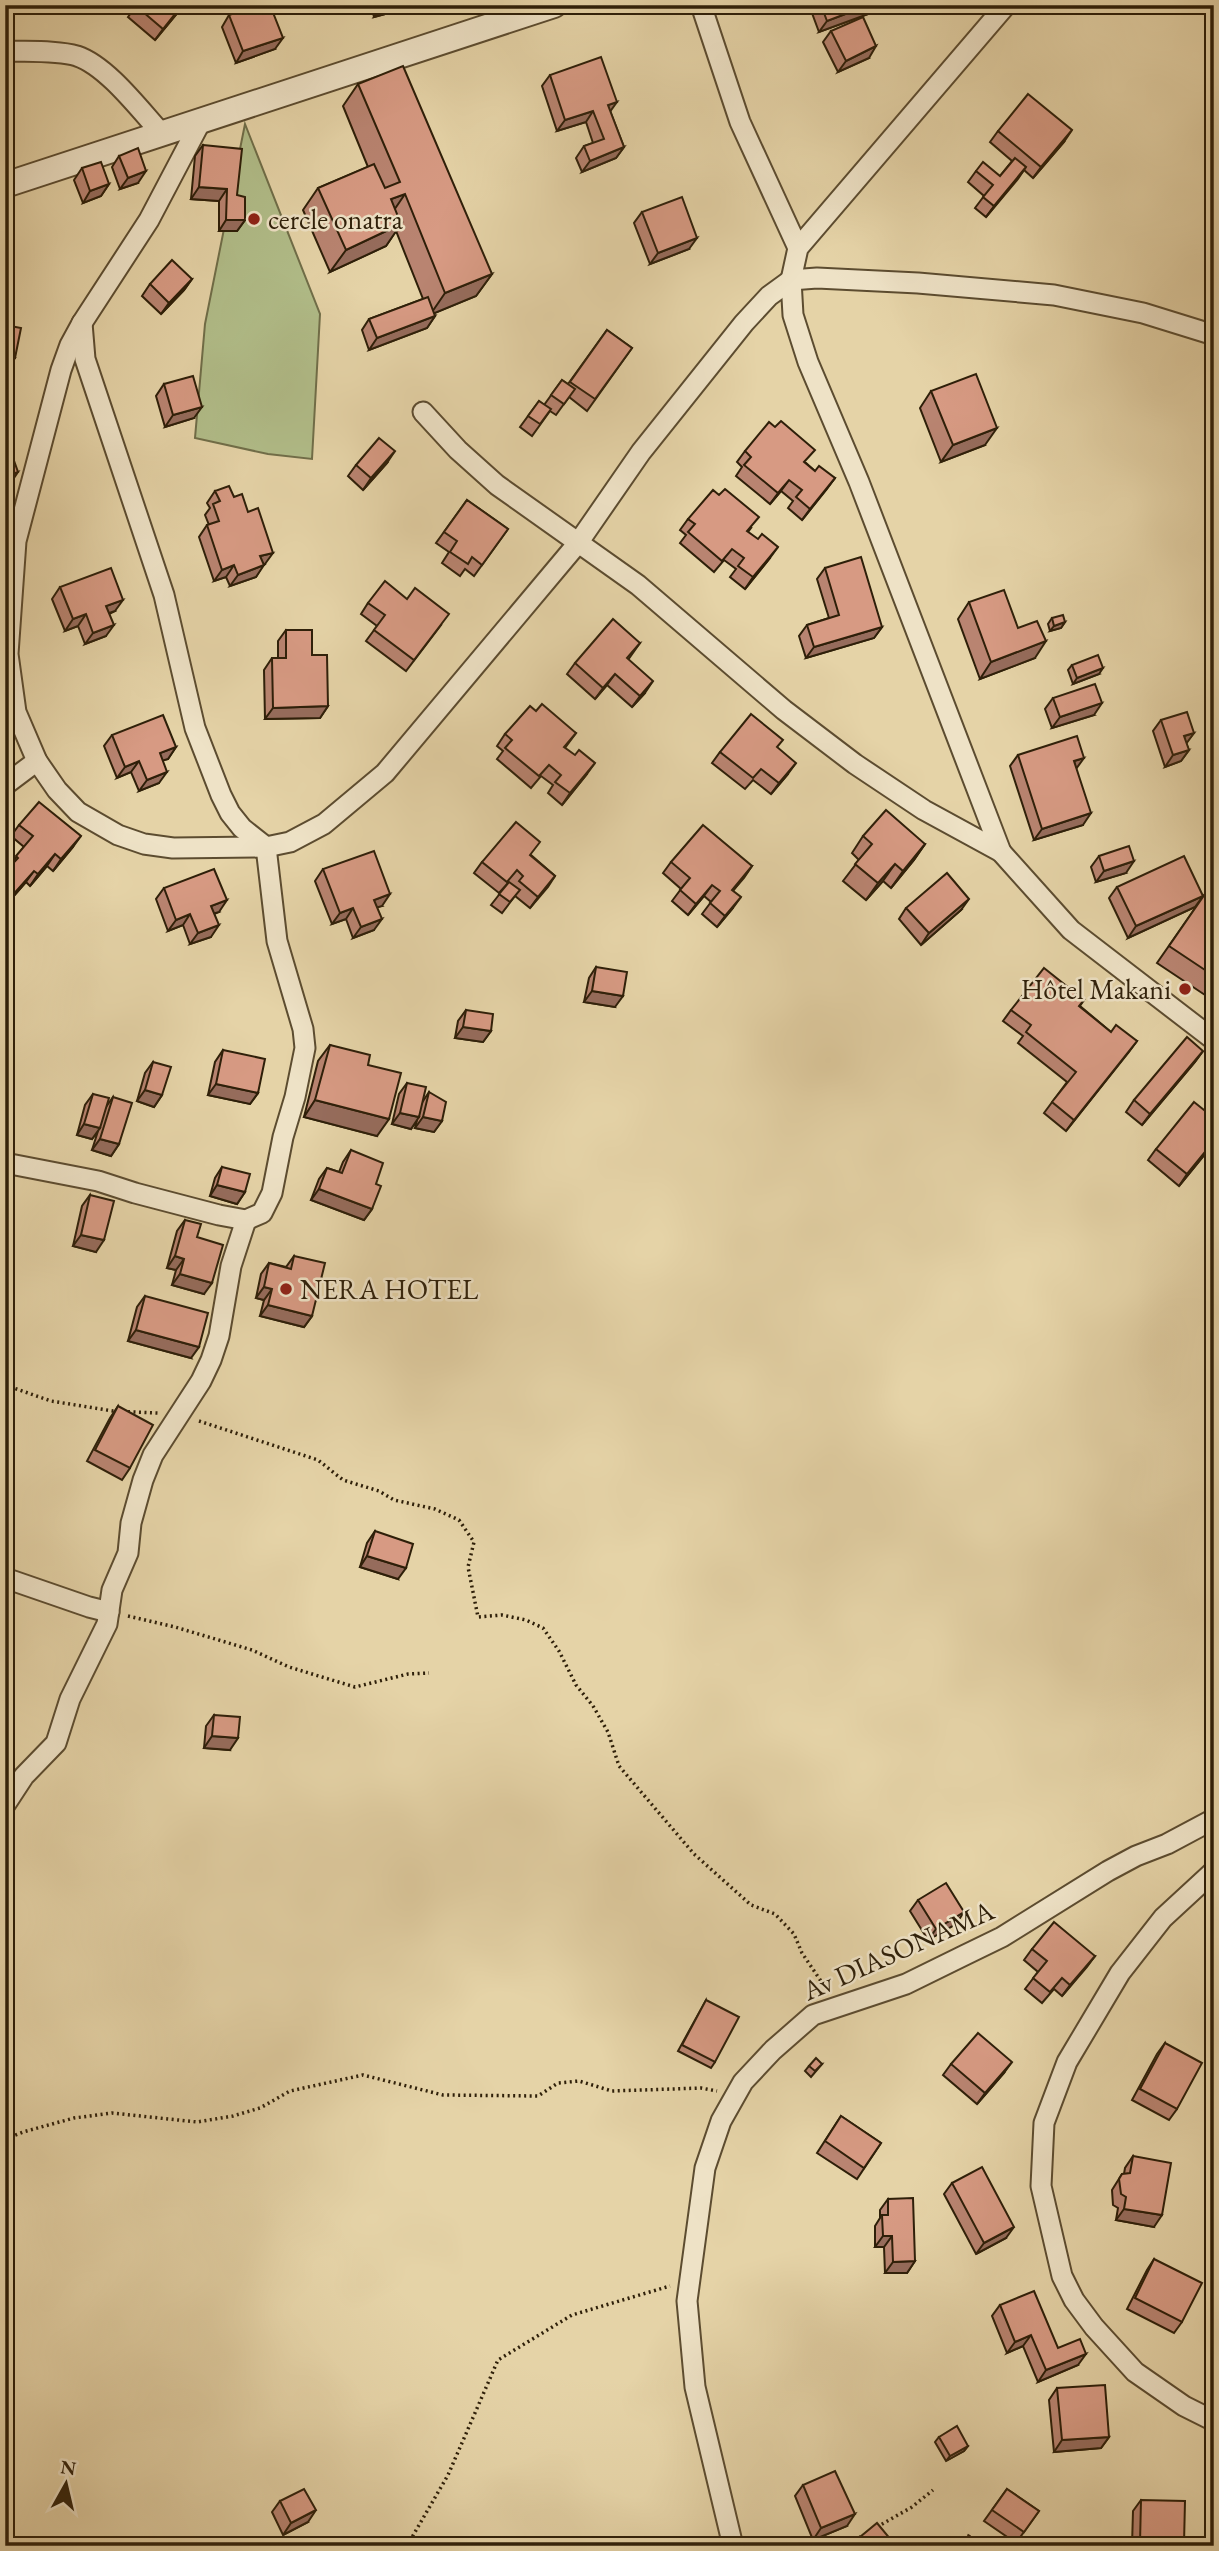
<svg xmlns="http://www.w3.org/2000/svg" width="1219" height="2551" font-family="'EB Garamond',serif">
<rect width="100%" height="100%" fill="#e5d3a7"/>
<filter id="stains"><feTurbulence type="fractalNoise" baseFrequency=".00286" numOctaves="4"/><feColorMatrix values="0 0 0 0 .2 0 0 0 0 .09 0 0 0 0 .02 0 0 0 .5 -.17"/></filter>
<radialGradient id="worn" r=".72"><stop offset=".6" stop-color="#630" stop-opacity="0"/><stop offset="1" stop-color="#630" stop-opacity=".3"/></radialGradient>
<polygon fill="#b1bd89" stroke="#706e49" stroke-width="2" points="245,124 320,314 312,459 268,454 195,438 205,324"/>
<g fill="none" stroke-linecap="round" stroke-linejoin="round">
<g stroke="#5c4c30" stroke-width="23">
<g id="minor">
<polyline points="701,5 740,122 798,248"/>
<path d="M5 51C26 52 57 50 77 56 107 66 140 110 162 134"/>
<polyline points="201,121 149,220 82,323 70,345 61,370 16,541 8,654 16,712 37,761 57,790 78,812 118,835 144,844 173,848 266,847 290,842 324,824 385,773 578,543 641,452 744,323 769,296 791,280 817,278 918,283 1054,295 1143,313 1214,335"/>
<polyline points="423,412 458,450 497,485 638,585 784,710 855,764 924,810 1001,852 1071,930 1214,1040"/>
<polyline points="5,785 37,761"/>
<polyline points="1001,852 859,482 808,362 793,315 791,280 798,248 1006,5"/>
<polyline points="5,1163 98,1181 135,1193 219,1215 246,1220 262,1213 272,1193 283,1137 295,1097 305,1048 303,1029 277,941 266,847 242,828 230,813 221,795 195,728 164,595 85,359 82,323"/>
<polyline points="5,1578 89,1607 109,1612"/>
<polyline points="5,1805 24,1776 56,1743 70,1699 107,1624 112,1590 128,1553 131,1523 143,1480 153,1455 201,1381 211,1360 219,1336 231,1266 246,1220"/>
<polyline points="1214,1871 1163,1918 1120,1973 1067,2062 1044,2123 1041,2186 1062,2276 1074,2300 1094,2327 1135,2372 1184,2406 1214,2421"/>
<polyline points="733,2546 695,2387 687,2301 705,2168 721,2121 743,2082 773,2050 813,2015 906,1984 965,1955 1002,1937 1108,1871 1136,1856 1167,1844 1214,1819"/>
</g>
</g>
<g stroke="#5c4c30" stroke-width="28">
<polyline id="tertiary" points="5,185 554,5"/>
</g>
<g stroke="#2e1f09" stroke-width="3.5" stroke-dasharray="2 3.5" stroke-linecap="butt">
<polyline points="5,1385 51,1401 113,1411 158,1413"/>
<polyline points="199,1421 318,1460 343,1480 379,1491 394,1500 435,1509 459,1520 474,1542 468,1567 478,1617 502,1615 526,1620 543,1628 559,1651 576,1685 593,1706 608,1732 619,1766 694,1854 751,1905 775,1914 794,1934 802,1953 827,1990"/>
<polyline points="128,1616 175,1627 252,1650 289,1667 355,1687 408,1674 429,1673"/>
<polyline points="5,2139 23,2132 74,2118 112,2113 197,2122 233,2116 260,2108 290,2091 363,2075 443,2095 538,2096 558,2083 579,2081 612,2091 701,2088 717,2091"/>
<polyline points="877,2527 912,2507 933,2490"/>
<polyline points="407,2546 448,2475 498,2360 572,2315 670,2286"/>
<polyline points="845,2546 862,2536"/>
<polyline points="963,2546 971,2532"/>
</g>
<use href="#minor" stroke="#eee2c6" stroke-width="19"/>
<use href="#tertiary" stroke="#eee2c6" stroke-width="24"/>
</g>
<g fill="#b98471" stroke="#2e1f09" stroke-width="2">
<polygon points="137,5 184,5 155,40 128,17"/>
<polygon points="371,5 409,5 408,8 374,17"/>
<polygon points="809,5 876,5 871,13 819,32"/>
<polygon points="229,15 275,49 236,63 222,27"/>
<polygon points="831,31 869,58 838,72 823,42"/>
<polygon points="550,75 610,111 624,147 616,158 582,172 576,158 584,146 593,143 586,122 557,131 542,86"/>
<polygon points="358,84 492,274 476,296 434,313 435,316 427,328 369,350 362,330 369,319 423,299 396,231 386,246 330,272 303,210 318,188 368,167 343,106"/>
<polygon points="998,131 1064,142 1033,178 1024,170 986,217 975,208 984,196 968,182 976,171 1000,176 1012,161 990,142"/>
<polygon points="203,145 237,195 245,220 237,231 219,231 219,201 191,199 195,156"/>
<polygon points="119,156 138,183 120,189 112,167"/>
<polygon points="82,168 109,184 101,196 83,203 74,180"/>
<polygon points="642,212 689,249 650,264 634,223"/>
<polygon points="192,279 184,290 161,314 142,296 150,284"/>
<polygon points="607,330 632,348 587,411 569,397 556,415 550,411 532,436 520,427 539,401 544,405 562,380 568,384"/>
<polygon points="164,384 194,418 165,427 156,396"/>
<polygon points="931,391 985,445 941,462 920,408"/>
<polygon points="745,451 806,463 815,471 835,478 802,520 788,508 793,501 781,491 770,504 736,476 742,467 737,462"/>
<polygon points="387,463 363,490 348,476 356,465"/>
<polygon points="215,491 265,564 263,565 256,577 230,586 226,577 214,581 199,537 207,525 209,525 205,515 210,508 207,503"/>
<polygon points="467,500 508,529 474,576 465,569 460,576 442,563 449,552 436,543"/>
<polygon points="688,519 751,528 748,532 770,558 745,589 730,577 736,569 724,560 714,572 680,543 686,535 680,530"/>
<polygon points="825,568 882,627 874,638 806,658 799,636 807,625 829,618 817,579"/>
<polygon points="60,587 115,611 109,614 106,636 85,644 78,626 65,631 52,599"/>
<polygon points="969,602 1018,628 1035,658 980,679 958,619"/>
<polygon points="368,603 441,625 406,671 366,641 377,626 361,614"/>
<polygon points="1052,618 1065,622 1061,628 1050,631 1048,624"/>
<polygon points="286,630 312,655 328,706 320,718 265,719 264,670 272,658 278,658 278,641"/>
<polygon points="640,643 628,660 645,693 632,707 607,685 595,699 567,674 575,663"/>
<polygon points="1072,665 1099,674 1073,684 1068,670"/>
<polygon points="1053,698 1094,715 1052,728 1045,709"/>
<polygon points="536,711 576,733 565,748 587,774 562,805 548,793 553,785 541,776 531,788 497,759 503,751 497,746 505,734"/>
<polygon points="1161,720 1194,733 1186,743 1189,750 1181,761 1165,767 1153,731"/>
<polygon points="112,735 176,747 168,759 163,760 159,783 139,791 131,772 117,778 104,746"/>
<polygon points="777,748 788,774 771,794 753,780 745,789 712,763 720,752"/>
<polygon points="1018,755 1076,769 1083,825 1034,840 1010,766"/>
<polygon points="19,825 73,847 53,871 47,866 30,886 26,882 5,906 5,872 24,847 11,836"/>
<polygon points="863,836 925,844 914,860 891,888 883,881 866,900 843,881 859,860 852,853"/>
<polygon points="531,855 555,876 530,908 515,896 502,913 491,905 509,882 499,893 474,873 482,862"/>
<polygon points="1099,856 1126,873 1096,882 1091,867"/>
<polygon points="671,862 752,866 733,891 733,908 717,927 702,914 711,902 704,896 688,915 672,901 681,889 663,873"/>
<polygon points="323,869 382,906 377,907 374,930 353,938 346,919 332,924 315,881"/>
<polygon points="1214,881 1214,1001 1157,963"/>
<polygon points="1117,887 1195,907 1128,938 1109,898"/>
<polygon points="164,888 219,912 214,914 211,937 190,944 183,925 168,931 156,899"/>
<polygon points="906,908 961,910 921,945 899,919"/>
<polygon points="596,967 615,1007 584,1002 589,978"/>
<polygon points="1084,1000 1080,1006 1111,1032 1137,1041 1066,1131 1044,1113 1067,1082 1018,1043 1023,1036 1003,1021 1011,1010"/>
<polygon points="466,1010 491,1031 483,1042 455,1038 458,1021"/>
<polygon points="330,1045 368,1065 377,1136 304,1117 318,1061"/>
<polygon points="223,1050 258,1093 250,1104 208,1095 215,1062"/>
<polygon points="1203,1051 1195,1062 1142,1125 1126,1112 1134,1100"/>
<polygon points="153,1062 162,1095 154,1107 137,1101 145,1073"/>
<polygon points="407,1083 423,1101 429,1092 442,1121 434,1132 415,1128 417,1120 411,1129 392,1124 399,1094"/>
<polygon points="93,1094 106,1107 113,1097 119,1144 111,1156 92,1150 98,1131 92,1139 77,1135 85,1105"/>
<polygon points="1214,1143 1179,1186 1148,1160 1156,1149"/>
<polygon points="351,1150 376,1184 372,1209 364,1220 311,1200 319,1179 327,1168 339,1172 343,1162"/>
<polygon points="222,1167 245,1192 237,1204 210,1196 215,1178"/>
<polygon points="90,1195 96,1252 73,1246 82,1206"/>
<polygon points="185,1220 197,1237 204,1294 172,1285 176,1270 167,1268 177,1231"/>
<polygon points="294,1256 312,1316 304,1327 260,1316 264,1300 256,1298 261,1274 269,1263 286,1267"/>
<polygon points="145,1296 191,1358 128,1341 137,1307"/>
<polygon points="118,1406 130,1468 122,1480 87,1461 110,1418"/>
<polygon points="375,1531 398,1579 360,1567 367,1543"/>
<polygon points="214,1715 230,1750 204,1748 206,1726"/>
<polygon points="918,1900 956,1924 928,1940 910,1911"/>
<polygon points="1032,1949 1095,1956 1062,1996 1054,1989 1042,2003 1025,1989 1038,1972 1024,1960"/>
<polygon points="706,2000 715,2062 711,2068 678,2051"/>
<polygon points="1165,2043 1177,2109 1169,2120 1132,2100 1157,2054"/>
<polygon points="822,2064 811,2077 805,2071 809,2066"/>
<polygon points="951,2064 1004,2073 977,2104 943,2075"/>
<polygon points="841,2116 881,2143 857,2179 817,2153"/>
<polygon points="1133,2156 1154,2227 1116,2220 1118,2208 1113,2205 1112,2190 1122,2174 1124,2174 1125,2168"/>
<polygon points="952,2183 1006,2238 976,2254 944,2194"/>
<polygon points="888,2199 915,2261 907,2273 885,2273 884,2247 875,2247 875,2226 880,2218 880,2210"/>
<polygon points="1154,2259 1182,2322 1174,2333 1127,2309 1147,2270"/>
<polygon points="1000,2305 1058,2348 1078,2365 1038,2382 1023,2346 1007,2353 992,2316"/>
<polygon points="1214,2355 1214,2384 1206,2383 1208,2363"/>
<polygon points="1057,2388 1109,2437 1101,2448 1054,2452 1049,2400"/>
<polygon points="939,2437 968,2446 964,2451 946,2461 935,2442"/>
<polygon points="803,2485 847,2526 813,2540 795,2496"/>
<polygon points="1007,2489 1039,2511 1016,2543 984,2521"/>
<polygon points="1141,2500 1183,2546 1132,2546 1133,2511"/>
<polygon points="280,2501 308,2522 283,2535 272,2512"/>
</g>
<g fill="#966c5c" stroke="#2e1f09" stroke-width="2">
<polygon points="5,5 16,5 15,7 5,9"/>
<polygon points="182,5 184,5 155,40 163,29"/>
<polygon points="384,5 409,5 408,8 374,17 382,6"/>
<polygon points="869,5 876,5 871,13 819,32 827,21"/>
<polygon points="283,38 275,49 236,63 243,51"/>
<polygon points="876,46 869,58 838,72 846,61"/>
<polygon points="617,102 609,113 608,105"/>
<polygon points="593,111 586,122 557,131 565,120"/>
<polygon points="1072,130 1064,142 1033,178 1041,167"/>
<polygon points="624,147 616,158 582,172 590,161"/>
<polygon points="1026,167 1018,179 986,217 994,206"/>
<polygon points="146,171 138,183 120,189 128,178"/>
<polygon points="109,184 101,196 83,203 90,191"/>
<polygon points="199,187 227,189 219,201 191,199"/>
<polygon points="405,194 390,216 391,199"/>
<polygon points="226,220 245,220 237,231 219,231"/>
<polygon points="401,224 386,246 330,272 346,250"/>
<polygon points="697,238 689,249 650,264 658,253"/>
<polygon points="492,274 476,296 430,315 445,293"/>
<polygon points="192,279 184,290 161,314 169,303"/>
<polygon points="435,316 427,328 369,350 377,338"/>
<polygon points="5,356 15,358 7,369 5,369"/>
<polygon points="202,407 194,418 165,427 173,415"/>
<polygon points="997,428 985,445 941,462 953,445"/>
<polygon points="395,451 387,463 363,490 371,478"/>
<polygon points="18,472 10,484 5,486 5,477"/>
<polygon points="835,478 827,489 802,520 810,509"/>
<polygon points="789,480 781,491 770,504 778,493"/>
<polygon points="778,547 770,558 745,589 753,577"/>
<polygon points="273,553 265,564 252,568 260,556"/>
<polygon points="234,565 226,577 214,581 222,570"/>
<polygon points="264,565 256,577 230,586 238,575"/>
<polygon points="123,600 115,611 98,617 106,606"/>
<polygon points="86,614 78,626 65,631 73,619"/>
<polygon points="1065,622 1061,628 1050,631 1054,626"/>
<polygon points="114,625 106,636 85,644 93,633"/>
<polygon points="882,627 874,638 806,658 814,647"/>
<polygon points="1046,641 1035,658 980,679 991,662"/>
<polygon points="1103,668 1099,674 1073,684 1077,678"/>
<polygon points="615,674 607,685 595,699 603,688"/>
<polygon points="653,681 645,693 632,707 640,696"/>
<polygon points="1102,703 1094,715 1052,728 1060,717"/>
<polygon points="328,706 320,718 265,719 273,708"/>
<polygon points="1194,733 1186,744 1184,736"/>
<polygon points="176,747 168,759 152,764 160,753"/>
<polygon points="1189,750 1181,761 1165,767 1173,755"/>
<polygon points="1084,758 1076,769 1074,761"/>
<polygon points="139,761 131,772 117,778 125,767"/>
<polygon points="595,763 587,774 562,805 570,793"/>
<polygon points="796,763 788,774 771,794 779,783"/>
<polygon points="167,772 159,783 139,791 147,780"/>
<polygon points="1091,813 1083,825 1034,840 1042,829"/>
<polygon points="81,836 73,847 53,871 61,859"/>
<polygon points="925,844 914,860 891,888 903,871"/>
<polygon points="55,854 47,866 30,886 38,874"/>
<polygon points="1134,861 1126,873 1096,882 1104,871"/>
<polygon points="895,864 883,881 866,900 878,883"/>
<polygon points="752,866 744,878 724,901 732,890"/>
<polygon points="34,871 26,882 5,906 11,897"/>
<polygon points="555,876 548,887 530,908 538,897"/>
<polygon points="712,885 704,896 688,915 696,904"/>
<polygon points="390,894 382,906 366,911 374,900"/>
<polygon points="1203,896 1195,907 1128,938 1136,926"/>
<polygon points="741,897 733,908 717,927 725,916"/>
<polygon points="969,899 961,910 921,945 929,933"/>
<polygon points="227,900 219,912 203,917 211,906"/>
<polygon points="353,908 346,919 332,924 340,913"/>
<polygon points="190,914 183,925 168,931 176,920"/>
<polygon points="382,919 374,930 353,938 361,927"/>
<polygon points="219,925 211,937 190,944 198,933"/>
<polygon points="592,991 623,996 615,1007 584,1002"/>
<polygon points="463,1027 491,1031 483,1042 455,1038"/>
<polygon points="1137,1041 1129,1052 1066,1131 1074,1120"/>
<polygon points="1203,1051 1195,1062 1142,1125 1150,1114"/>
<polygon points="216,1084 258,1093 250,1104 208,1095"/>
<polygon points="145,1090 162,1095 154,1107 137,1101"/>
<polygon points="315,1100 389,1119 377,1136 304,1117"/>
<polygon points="400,1113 419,1117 411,1129 392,1124"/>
<polygon points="423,1117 442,1121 434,1132 415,1128"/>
<polygon points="84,1124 100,1128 92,1139 77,1135"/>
<polygon points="100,1139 119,1144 111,1156 92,1150"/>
<polygon points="1214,1141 1214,1143 1179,1186 1187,1174"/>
<polygon points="217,1185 245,1192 237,1204 210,1196"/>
<polygon points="319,1189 372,1209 364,1220 311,1200"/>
<polygon points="81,1235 104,1240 96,1252 73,1246"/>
<polygon points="175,1256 184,1259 176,1270 167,1268"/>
<polygon points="180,1274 212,1283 204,1294 172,1285"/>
<polygon points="264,1287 272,1289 264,1300 256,1298"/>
<polygon points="268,1305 312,1316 304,1327 260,1316"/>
<polygon points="136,1330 199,1347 191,1358 128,1341"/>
<polygon points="367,1556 406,1568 398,1579 360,1567"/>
<polygon points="212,1736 238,1738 230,1750 204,1748"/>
<polygon points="964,1912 956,1924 928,1940 936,1929"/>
<polygon points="1095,1956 1087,1967 1062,1996 1070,1985"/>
<polygon points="1012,2062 1004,2073 977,2104 985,2093"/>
<polygon points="1124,2209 1162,2215 1154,2227 1116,2220"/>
<polygon points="1014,2227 1006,2238 976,2254 984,2243"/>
<polygon points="883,2236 892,2236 884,2247 875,2247"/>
<polygon points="915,2261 907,2273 885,2273 893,2262"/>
<polygon points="1031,2335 1023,2346 1007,2353 1015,2342"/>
<polygon points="1086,2354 1078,2365 1038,2382 1046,2370"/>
<polygon points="1214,2372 1214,2384 1206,2383"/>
<polygon points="1109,2437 1101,2448 1054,2452 1062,2440"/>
<polygon points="968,2446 964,2451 946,2461 950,2456"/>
<polygon points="316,2510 308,2522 283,2535 291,2523"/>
<polygon points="855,2514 847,2526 813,2540 821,2528"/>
<polygon points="1140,2543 1184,2544 1183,2546 1137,2546"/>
</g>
<g fill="#d79a83" stroke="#2e1f09" stroke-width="2">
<polygon points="137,5 182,5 163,29 136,6"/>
<polygon points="258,5 270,5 283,38 243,51 229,15"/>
<polygon points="821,5 869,5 827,21"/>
<polygon points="863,17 876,46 846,61 831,31"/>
<polygon points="601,57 617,102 608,105 624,147 590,161 584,146 604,139 593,111 565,120 550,75"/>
<polygon points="403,66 492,274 445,293 405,194 391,199 401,224 346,250 318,188 374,164 385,188 400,182 358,84"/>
<polygon points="1028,94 1072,130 1041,167 998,131"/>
<polygon points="203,145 242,149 237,195 245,197 245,220 226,220 227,189 199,187"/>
<polygon points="138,148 146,171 128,178 119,156"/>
<polygon points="1015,158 1026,167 994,206 983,197 993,185 976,171 983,162 1000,176"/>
<polygon points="101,162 109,184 90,191 82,168"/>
<polygon points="682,197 697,238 658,253 642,212"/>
<polygon points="172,260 192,279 169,303 150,284"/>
<polygon points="428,297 435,316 377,338 369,319"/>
<polygon points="5,325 21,328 15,358 5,356"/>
<polygon points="607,330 632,348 595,399 570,382"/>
<polygon points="976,374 997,428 953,445 931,391"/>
<polygon points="193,376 202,407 173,415 164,384"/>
<polygon points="562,380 575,389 564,404 551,395"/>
<polygon points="539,401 551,409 540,424 528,416"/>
<polygon points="781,421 815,450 804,462 815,471 819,466 835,478 810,509 796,497 802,490 789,480 778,493 744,465 751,457 745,451 769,422 775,427"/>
<polygon points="379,438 395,451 371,478 356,465"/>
<polygon points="8,444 18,472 5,477 5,445"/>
<polygon points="229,486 234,497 242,494 248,512 258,508 273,553 260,556 264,565 238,575 234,565 222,570 207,525 219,521 213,504 220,501 215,491"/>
<polygon points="725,489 759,517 747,531 758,539 762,534 778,547 753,577 738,566 744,558 732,549 722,561 688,532 695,524 688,519 713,490 719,495"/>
<polygon points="467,500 508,529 482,565 472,557 468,564 450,552 457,541 444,532"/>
<polygon points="861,557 882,627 814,647 807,625 839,615 825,568"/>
<polygon points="111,568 123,600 106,606 114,625 93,633 86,614 73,619 60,587"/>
<polygon points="385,581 407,599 415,588 449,614 414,660 374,630 385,615 368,603"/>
<polygon points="1004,590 1018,628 1037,621 1046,641 991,662 969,602"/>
<polygon points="1063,615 1065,622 1054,626 1052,618"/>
<polygon points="613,619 640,643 627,658 653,681 640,696 615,674 603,688 575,663"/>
<polygon points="286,630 312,630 312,655 327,655 328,706 273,708 272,658 286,658"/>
<polygon points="1098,655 1103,668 1077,678 1072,665"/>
<polygon points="1095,684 1102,703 1060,717 1053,698"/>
<polygon points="542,704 576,733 564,747 575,755 579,750 595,763 570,793 555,782 561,775 549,765 539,776 505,748 512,740 505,734 530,706 536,711"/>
<polygon points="1187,712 1194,733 1184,736 1189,750 1173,755 1161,720"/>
<polygon points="751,714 783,740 777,747 796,763 779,783 761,769 753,778 720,752"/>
<polygon points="163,715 176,747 160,753 167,772 147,780 139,761 125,767 112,735"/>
<polygon points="1077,736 1084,758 1074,761 1091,813 1042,829 1018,755"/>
<polygon points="39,802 81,836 61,859 55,854 38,874 34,871 11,897 5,892 5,872 18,858 16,856 33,836 19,825"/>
<polygon points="886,810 925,844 903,871 895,864 878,883 855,864 872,844 863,836"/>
<polygon points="516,822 540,842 530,855 555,876 538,897 519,881 523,876 517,870 507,882 482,862"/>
<polygon points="703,825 752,866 732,890 741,897 725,916 710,903 720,891 712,885 696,904 680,890 690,878 671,862"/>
<polygon points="1129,846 1134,861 1104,871 1099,856"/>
<polygon points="374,851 390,894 374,900 382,919 361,927 353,908 340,913 323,869"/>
<polygon points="1184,856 1203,896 1136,926 1117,887"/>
<polygon points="214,869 227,900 211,906 219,925 198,933 190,914 176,920 164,888"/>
<polygon points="947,873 969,899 929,933 906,908"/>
<polygon points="1214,881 1214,976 1169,946"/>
<polygon points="509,882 520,890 510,902 499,894"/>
<polygon points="596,967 627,972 623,996 592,991"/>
<polygon points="1044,968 1084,1000 1079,1006 1111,1032 1116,1025 1137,1041 1074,1120 1052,1102 1076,1072 1026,1032 1031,1025 1011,1010"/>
<polygon points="466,1010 493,1014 491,1031 463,1027"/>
<polygon points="1187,1037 1203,1051 1150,1114 1134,1100"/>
<polygon points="330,1045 370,1055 368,1065 401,1073 389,1119 315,1100"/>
<polygon points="223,1050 265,1059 258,1093 216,1084"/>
<polygon points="153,1062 171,1067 162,1095 145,1090"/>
<polygon points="407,1083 426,1087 419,1117 400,1113"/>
<polygon points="429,1092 446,1102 442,1121 423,1117"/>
<polygon points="93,1094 109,1098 100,1128 84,1124"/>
<polygon points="113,1097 132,1103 119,1144 100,1139"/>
<polygon points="1194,1102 1214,1118 1214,1141 1187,1174 1156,1149"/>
<polygon points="351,1150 383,1163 376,1184 381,1186 372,1209 319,1189 327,1168 342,1173"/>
<polygon points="222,1167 250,1174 245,1192 217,1185"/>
<polygon points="90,1195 114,1201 104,1240 81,1235"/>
<polygon points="185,1220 201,1224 197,1237 223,1245 212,1283 180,1274 184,1259 175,1256"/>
<polygon points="294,1256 325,1263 312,1316 268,1305 272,1289 264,1287 269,1263 291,1269"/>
<polygon points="145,1296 208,1313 199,1347 136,1330"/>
<polygon points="118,1406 153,1425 130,1468 95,1450"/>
<polygon points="375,1531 413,1544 406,1568 367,1556"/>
<polygon points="214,1715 240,1717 238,1738 212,1736"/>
<polygon points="946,1883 964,1912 936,1929 918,1900"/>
<polygon points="1054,1922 1095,1956 1070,1985 1062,1978 1050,1992 1033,1978 1047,1961 1032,1949"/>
<polygon points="706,2000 739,2017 715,2062 682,2045"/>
<polygon points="978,2033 1012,2062 985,2093 951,2064"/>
<polygon points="1165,2043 1202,2063 1177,2109 1140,2089"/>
<polygon points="816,2058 822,2064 815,2071 809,2066"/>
<polygon points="841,2116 881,2143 864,2168 825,2141"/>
<polygon points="1133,2156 1171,2163 1162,2215 1124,2209 1126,2197 1121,2194 1119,2179 1122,2174 1130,2173"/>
<polygon points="982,2167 1014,2227 984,2243 952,2183"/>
<polygon points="913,2198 915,2261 893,2262 892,2236 883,2236 882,2215 888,2215 888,2199"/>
<polygon points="1154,2259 1202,2283 1182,2322 1135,2298"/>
<polygon points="1034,2291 1058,2348 1080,2339 1086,2354 1046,2370 1031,2335 1015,2342 1000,2305"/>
<polygon points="1105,2385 1109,2437 1062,2440 1057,2388"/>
<polygon points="957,2426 968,2446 950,2456 939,2437"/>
<polygon points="835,2471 855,2514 821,2528 803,2485"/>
<polygon points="304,2489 316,2510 291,2523 280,2501"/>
<polygon points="1007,2489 1039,2511 1024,2532 992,2510"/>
<polygon points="1141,2500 1185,2501 1184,2544 1140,2543"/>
<polygon points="877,2523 896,2546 849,2546"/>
</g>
<g fill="#8f2418" stroke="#eee2c6" stroke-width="2.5">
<circle cx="254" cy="219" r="7"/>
<circle cx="1185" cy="989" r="7"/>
<circle cx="286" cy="1289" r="7"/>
</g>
<g text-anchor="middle" stroke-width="5" stroke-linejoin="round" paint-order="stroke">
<g font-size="28" fill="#2e1f09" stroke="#eee2c6" text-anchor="start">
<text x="268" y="229">cercle onatra</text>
<text x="1171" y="999" text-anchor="end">Hôtel Makani</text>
<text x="300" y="1299">NERA HOTEL</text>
</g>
<g font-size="28" fill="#2e1f09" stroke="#eee2c6">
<text transform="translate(898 1950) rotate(-24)" y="10">Av DIASONAMA</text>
</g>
</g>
<rect width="1219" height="2551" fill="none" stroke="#e5d3a7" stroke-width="28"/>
<rect x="7" y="7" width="1205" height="2537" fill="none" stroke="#2e1f09" stroke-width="3.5"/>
<rect x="14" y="14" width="1191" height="2523" fill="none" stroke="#2e1f09" stroke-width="2"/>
<g transform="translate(66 2484) rotate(8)" stroke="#eee2c6" stroke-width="5" paint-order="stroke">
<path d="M0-5L12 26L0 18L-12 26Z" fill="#2e1f09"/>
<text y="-10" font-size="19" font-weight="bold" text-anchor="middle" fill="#2e1f09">N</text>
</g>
<rect width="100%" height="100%" filter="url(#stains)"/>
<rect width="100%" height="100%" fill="url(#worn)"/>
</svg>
